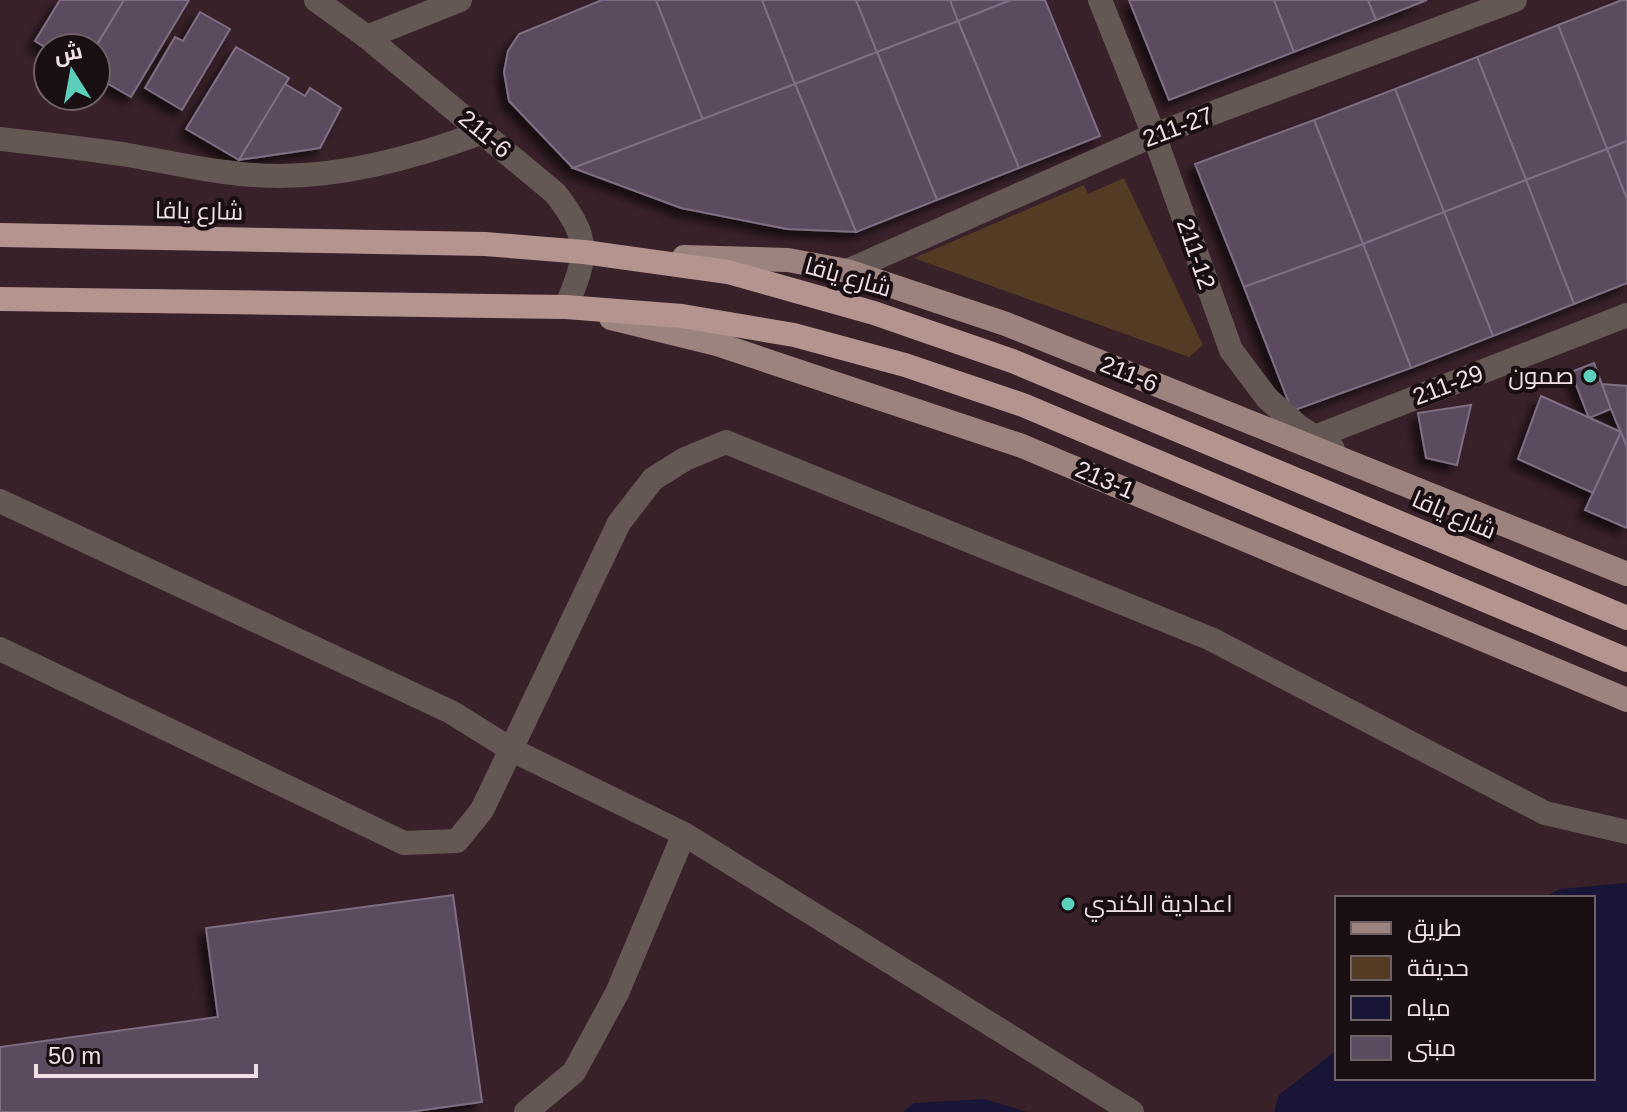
<svg xmlns="http://www.w3.org/2000/svg" width="1627" height="1112" font-family="Arial,Cairo,sans-serif">
<defs>
<filter id="shadow"><feDropShadow dx="-7" dy="7" stdDeviation="4" flood-color="#0009"/></filter>
</defs>
<rect width="100%" height="100%" fill="#39212a"/>
<polygon fill="#543b23" points="1124,178 1203,345 1189,357 914,258 1084,185 1088,194"/>
<g fill="#181536">
<polygon points="1627,883 1627,1112 1274,1112 1279,1095 1337,1050 1337,1078 1593,1078 1593,898 1543,898 1560,889"/>
<polygon points="984,1099 1027,1112 903,1112 914,1103"/>
</g>
<g fill="#5b4b5f" stroke="#7f6e84" stroke-width="2" filter="url(#shadow)">
<polygon points="60,0 124,0 95,48 48,49 35,41"/>
<polygon points="124,0 189,0 131,97 96,77 95,48"/>
<polygon points="602,0 656,0 703,120 573,168 509,101 504,72 508,51 519,34"/>
<polygon points="656,0 762,0 795,84 703,120"/>
<polygon points="762,0 856,0 877,52 795,84"/>
<polygon points="856,0 950,0 958,21 877,52"/>
<polygon points="950,0 1011,0 958,21"/>
<polygon points="1011,0 1045,0 1100,136 1019,168 958,21"/>
<polygon points="1129,0 1274,0 1294,52 1169,100"/>
<polygon points="1274,0 1368,0 1376,20 1294,52"/>
<polygon points="1368,0 1427,0 1376,20"/>
<polygon points="1622,0 1627,0 1627,141 1607,149 1558,25"/>
<polygon points="200,12 230,29 182,110 145,88 175,37 183,41"/>
<polygon points="958,21 1019,168 937,200 877,52"/>
<polygon points="1558,25 1607,149 1526,180 1477,57"/>
<polygon points="236,47 289,78 239,160 186,129"/>
<polygon points="877,52 937,200 856,232 795,84"/>
<polygon points="1477,57 1526,180 1444,212 1395,89"/>
<polygon points="285,84 305,96 310,88 341,108 320,148 239,160"/>
<polygon points="795,84 856,232 787,229 681,208 573,168"/>
<polygon points="1395,89 1444,212 1363,244 1314,120"/>
<polygon points="1314,120 1363,244 1244,287 1195,164"/>
<polygon points="1627,141 1627,199 1607,149"/>
<polygon points="1607,149 1627,199 1627,283 1574,304 1526,180"/>
<polygon points="1526,180 1574,304 1493,336 1444,212"/>
<polygon points="1444,212 1493,336 1411,368 1363,244"/>
<polygon points="1363,244 1411,368 1292,411 1244,287"/>
<polygon points="1594,363 1611,409 1589,418 1571,372"/>
<polygon points="1602,384 1627,386 1627,448 1611,409"/>
<polygon points="1541,396 1621,432 1593,493 1518,459"/>
<polygon points="1471,405 1457,465 1426,458 1418,413"/>
<polygon points="1621,432 1627,448 1627,528 1585,510"/>
<polygon points="453,895 482,1102 409,1112 0,1112 0,1047 218,1017 206,928"/>
</g>
<g fill="none" stroke-linecap="round" stroke-linejoin="round">
<g stroke="#645754" stroke-width="24">
<path d="M316 0 367 37 555 193C591 239 588 255 566 307"/>
<polyline points="1100,0 1154,135 1231,350 1267,398 1298,426 1333,449"/>
<polyline points="367,37 460,0"/>
<path d="M0 139C45 144 90 149 134 156 183 165 230 176 280 176 349 176 419 156 483 132"/>
<polyline points="847,271 1154,135 1515,0"/>
<polyline points="1315,437 1627,315"/>
<polyline points="0,501 451,712 512,750 684,834 1132,1112"/>
<polyline points="0,649 404,843 457,841 482,810 619,523 653,479 685,459 726,442 1211,639 1545,813 1627,832"/>
<polyline points="526,1112 574,1072 617,993 684,834"/>
</g>
<g stroke="#9d837e" stroke-width="24">
<polyline points="684,257 788,260 847,271 1006,324 1627,574"/>
<polyline points="611,318 717,344 1022,446 1627,700"/>
</g>
<g stroke="#b4948f" stroke-width="24">
<polyline points="0,235 485,244 584,252 728,272 874,313 1015,362 1627,618"/>
<polyline points="0,299 566,307 682,316 794,335 905,365 1023,405 1627,660"/>
</g>
</g>
<g fill="#5dceb9" stroke="#190e12" stroke-width="3">
<circle cx="1590" cy="376" r="8"/>
<circle cx="1068" cy="904" r="8"/>
</g>
<g text-anchor="middle" stroke-width="8" stroke-linejoin="round" paint-order="stroke">
<g font-size="24" fill="#f0e0e6" stroke="#190e12">
<text transform="translate(1178 127) rotate(-21)" y="8">211-27</text>
<text transform="translate(485 134) rotate(40)" y="8">211-6</text>
<text transform="translate(199 211) rotate(1)" y="8">شارع يافا</text>
<text transform="translate(1196 254) rotate(71)" y="8">211-12</text>
<text transform="translate(848 277) rotate(16)" y="8">شارع يافا</text>
<text transform="translate(1129 374) rotate(22)" y="8">211-6</text>
<text transform="translate(1448 385) rotate(-21)" y="8">211-29</text>
<text transform="translate(1105 480) rotate(23)" y="8">213-1</text>
<text transform="translate(1454 515) rotate(23)" y="8">شارع يافا</text>
</g>
<g font-size="24" fill="#f0e0e6" stroke="#190e12" text-anchor="end">
<text x="1574" y="384">صمون</text>
<text x="1084" y="912" text-anchor="start">اعدادية الكندي</text>
</g>
</g>
<rect x="1335" y="896" width="260" height="184" fill="#190e12" stroke="#6f6267" stroke-width="2"/>
<rect x="1351" y="922" width="40" height="12" fill="#9d837e" stroke="#6f6267" stroke-width="2"/>
<text x="1407" y="936" font-size="24" fill="#f0e0e6">طريق</text>
<rect x="1351" y="956" width="40" height="24" fill="#543b23" stroke="#6f6267" stroke-width="2"/>
<text x="1407" y="976" font-size="24" fill="#f0e0e6">حديقة</text>
<rect x="1351" y="996" width="40" height="24" fill="#181536" stroke="#6f6267" stroke-width="2"/>
<text x="1407" y="1016" font-size="24" fill="#f0e0e6">مياه</text>
<rect x="1351" y="1036" width="40" height="24" fill="#5b4b5f" stroke="#6f6267" stroke-width="2"/>
<text x="1407" y="1056" font-size="24" fill="#f0e0e6">مبنى</text>
<g transform="translate(72 72) rotate(349)"><circle r="38" fill="#190e12" stroke="#6f6267" stroke-width="2"/>
<path d="M0-6L14 30L0 20L-14 30Z" fill="#5dceb9"/>
<text y="-12" font-size="22" font-weight="bold" text-anchor="middle" fill="#f0e0e6">ش</text>
</g>
<path d="M36 1064v12h220v-12" fill="none" stroke="#f0e0e6" stroke-width="4"/>
<text x="48" y="1064" font-size="24" fill="#f0e0e6" stroke="#190e12" stroke-width="6" paint-order="stroke">50 m</text>
</svg>
